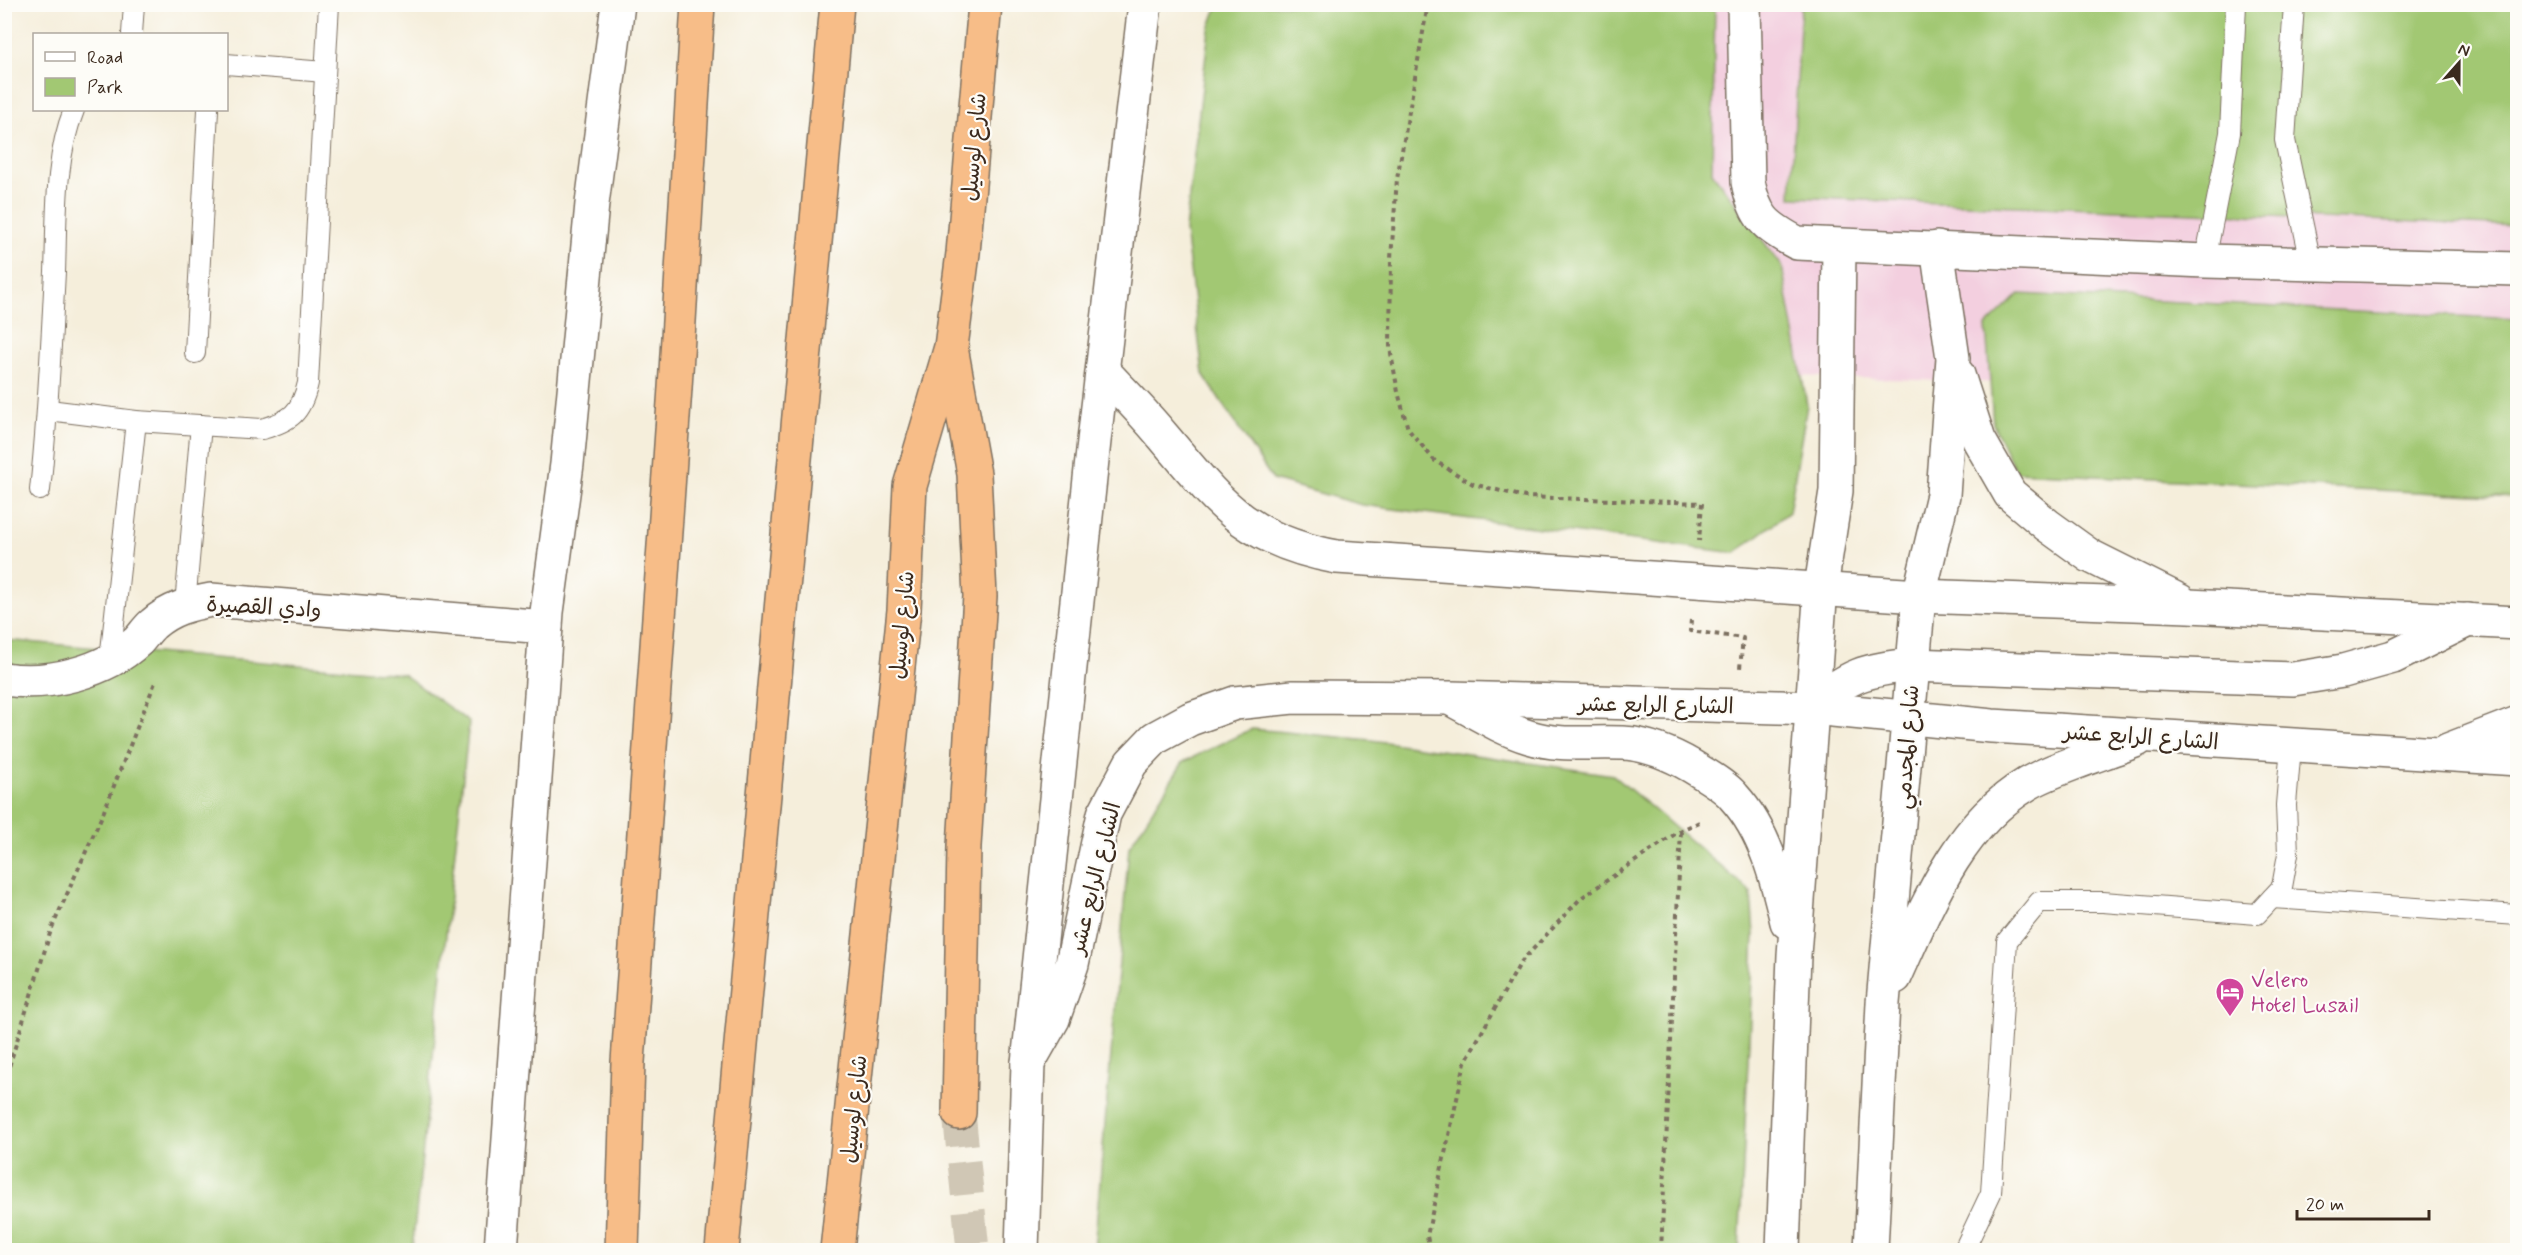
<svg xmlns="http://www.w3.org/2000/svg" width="2522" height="1255" font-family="Mynerve,'Playpen Sans Arabic',sans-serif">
<rect width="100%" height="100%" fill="#fdfcf7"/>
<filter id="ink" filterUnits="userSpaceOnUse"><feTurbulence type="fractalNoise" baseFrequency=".0167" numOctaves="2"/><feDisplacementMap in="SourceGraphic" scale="12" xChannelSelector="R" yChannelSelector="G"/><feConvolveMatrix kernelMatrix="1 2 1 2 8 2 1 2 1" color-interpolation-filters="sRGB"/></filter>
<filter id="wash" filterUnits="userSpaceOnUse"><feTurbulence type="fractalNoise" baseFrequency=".008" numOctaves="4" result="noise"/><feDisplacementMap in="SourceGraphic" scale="24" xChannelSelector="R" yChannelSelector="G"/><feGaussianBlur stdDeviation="1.35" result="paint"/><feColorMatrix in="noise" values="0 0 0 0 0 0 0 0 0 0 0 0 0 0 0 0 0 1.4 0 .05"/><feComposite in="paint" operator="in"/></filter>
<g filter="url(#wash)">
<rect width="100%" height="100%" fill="#f5eedb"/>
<polygon fill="#f3cfdf" points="1697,5 2517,5 2517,400 1675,372"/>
<g fill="#a2c873" stroke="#6e7948" stroke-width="1.5">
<polygon points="1218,5 1715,5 1712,172 1782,266 1807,405 1789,512 1735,553 1362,505 1273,480 1203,374 1185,230 1209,29"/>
<polygon points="1801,5 2517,5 2517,226 1791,197"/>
<polygon points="2019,294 2517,319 2517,497 2016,472 1993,424 1986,326"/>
<polygon points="4,640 403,674 469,722 412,1250 5,1250"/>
<polygon points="1252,729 1371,740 1613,775 1751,892 1754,935 1739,1250 1094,1250 1129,847 1183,762"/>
</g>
</g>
<g filter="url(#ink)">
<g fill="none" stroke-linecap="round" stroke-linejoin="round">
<polyline stroke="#d0c7b5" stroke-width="33" stroke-dasharray="33 16" stroke-linecap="butt" points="959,1113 973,1250"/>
<g stroke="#7c6f60" stroke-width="22">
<g id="service">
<polyline points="2294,4 2285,140 2311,263"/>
<polyline points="132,34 134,4"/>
<polyline points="226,64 325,72"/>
<polyline points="2205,261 2230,133 2236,4"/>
<polyline points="195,353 208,110"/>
<path d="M49 410 136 421 262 429C291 421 301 413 308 383L329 4"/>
<path d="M40 490C48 418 51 345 55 272 57 219 54 159 74 110"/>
<polyline points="185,605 201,425"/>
<polyline points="110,660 136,421"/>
<polyline points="2272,898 2518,915"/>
<polyline points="1964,1250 1991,1193 2007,941 2039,902 2103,902 2257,914 2282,887 2288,854 2286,805 2291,746"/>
</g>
</g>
<g stroke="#7c6f60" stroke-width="36">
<g id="minor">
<path d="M1744 4 1748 182C1755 217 1765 226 1797 243L2205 261 2518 269"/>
<path d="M1103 371C1123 392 1144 413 1162 435 1220 503 1244 540 1337 557L1919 596 2189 606 2518 623"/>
<polyline points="1958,375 1979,440 2010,494 2047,525 2090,556 2180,601"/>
<path d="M4 679C48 686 105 672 138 641 143 636 147 629 153 624 170 609 189 604 211 600L546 627"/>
<path d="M1455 701C1479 714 1503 729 1529 737 1564 748 1599 740 1634 744 1658 748 1681 759 1701 772 1712 779 1726 787 1734 797 1765 831 1777 879 1787 922"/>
<path d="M1813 708C1845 675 1868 669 1913 665L2293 679 2343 671 2393 657 2468 620"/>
<polyline points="2448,750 2518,723"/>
<path d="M1895 977C1927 906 1957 826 2027 784 2056 767 2105 753 2137 740"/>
<polyline points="1028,1063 1053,1019 1072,964 1104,814 1131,763 1155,738 1190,719 1235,703 1293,697 1451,698 1813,708 1992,726 2518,759"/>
<polyline points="1783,1250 1794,955 1821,587 1836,491 1839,246"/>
<polyline points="1871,1250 1883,1003 1913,665 1919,596 1943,495 1953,358 1937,248"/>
</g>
</g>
<g stroke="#7c6f60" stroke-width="36">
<g id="tertiary">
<polyline points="501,1250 547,612 567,464 592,204 618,4"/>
<polyline points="1022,1250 1028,1063 1094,441 1145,4"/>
</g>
</g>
<g stroke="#7c6f60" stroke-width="36">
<g id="trunk">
<polyline points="952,353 974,474 980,596 964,846 959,1113"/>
<polyline points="622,1250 628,1062 675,388 698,4"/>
<polyline points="722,1250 837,4"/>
<polyline points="837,1250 904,610 910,486 951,347 963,253 985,4"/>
</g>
</g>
<g stroke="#7c6f60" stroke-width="4" stroke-dasharray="4.5 4.5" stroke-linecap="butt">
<polyline points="1428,4 1397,179 1391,258 1390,348 1398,392 1408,429 1435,461 1473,484 1525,497 1702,503 1699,541"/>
<polyline points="1691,620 1690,631 1743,638 1740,668"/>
<polyline points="4,1083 51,930 104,811 156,680"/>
<polyline points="1430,1250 1427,1236 1465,1062 1521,962 1581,898 1681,830 1702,821"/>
<polyline points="1661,1250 1681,830"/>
</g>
<use href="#service" stroke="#fff" stroke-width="20"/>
<use href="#minor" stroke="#fff" stroke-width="33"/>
<use href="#tertiary" stroke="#fff" stroke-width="33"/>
<use href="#trunk" stroke="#f7bd88" stroke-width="33"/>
</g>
</g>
<defs>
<g id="hotel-pin" transform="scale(1.5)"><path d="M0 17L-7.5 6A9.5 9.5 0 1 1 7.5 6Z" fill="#d1479c" stroke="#fdfcf7"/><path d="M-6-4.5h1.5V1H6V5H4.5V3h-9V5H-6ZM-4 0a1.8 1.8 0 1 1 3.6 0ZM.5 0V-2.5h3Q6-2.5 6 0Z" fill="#fff"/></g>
</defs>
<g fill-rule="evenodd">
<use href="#hotel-pin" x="2230" y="992"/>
</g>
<g text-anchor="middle" stroke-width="4.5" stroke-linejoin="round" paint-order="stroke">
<g font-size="22" fill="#3b2a1e" stroke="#fdfcf7">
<text transform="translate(973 147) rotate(-85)" y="8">شارع لوسيل</text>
<text transform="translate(264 606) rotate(3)" y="8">وادي القصيرة</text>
<text transform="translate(901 625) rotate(-85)" y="8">شارع لوسيل</text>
<text transform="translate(1656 704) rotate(1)" y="8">الشارع الرابع عشر</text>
<text transform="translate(2141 736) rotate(4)" y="8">الشارع الرابع عشر</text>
<text transform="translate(1906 747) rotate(-86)" y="8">شارع المجدمي</text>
<text transform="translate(1094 878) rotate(-76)" y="8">الشارع الرابع عشر</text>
<text transform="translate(853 1109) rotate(-84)" y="8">شارع لوسيل</text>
</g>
<g font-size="22" fill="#b23c85" stroke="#fdfcf7" text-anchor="start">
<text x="2251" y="987">Velero<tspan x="2251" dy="25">Hotel Lusail</tspan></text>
</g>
</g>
<rect width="2522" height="1255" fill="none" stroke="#fdfcf7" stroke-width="24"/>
<rect x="33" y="33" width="195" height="78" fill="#fdfcf7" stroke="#afa8a0" stroke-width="1.5"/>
<rect x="45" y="52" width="30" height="9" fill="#ffffff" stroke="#afa8a0" stroke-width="1.5"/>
<text x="87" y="63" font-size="18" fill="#3b2a1e">Road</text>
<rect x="45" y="78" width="30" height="18" fill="#a2c873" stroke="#afa8a0" stroke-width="1.5"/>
<text x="87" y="93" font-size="18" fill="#3b2a1e">Park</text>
<g transform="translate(2459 63) rotate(21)" stroke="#fdfcf7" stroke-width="4.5" paint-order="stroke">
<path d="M0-4.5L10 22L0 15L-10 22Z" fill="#3b2a1e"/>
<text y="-9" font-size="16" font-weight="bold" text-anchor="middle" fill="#3b2a1e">N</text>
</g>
<path d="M2297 1210v9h132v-9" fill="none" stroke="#3b2a1e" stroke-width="3"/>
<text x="2306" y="1210" font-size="18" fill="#3b2a1e" stroke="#fdfcf7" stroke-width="4.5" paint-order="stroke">20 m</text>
</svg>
